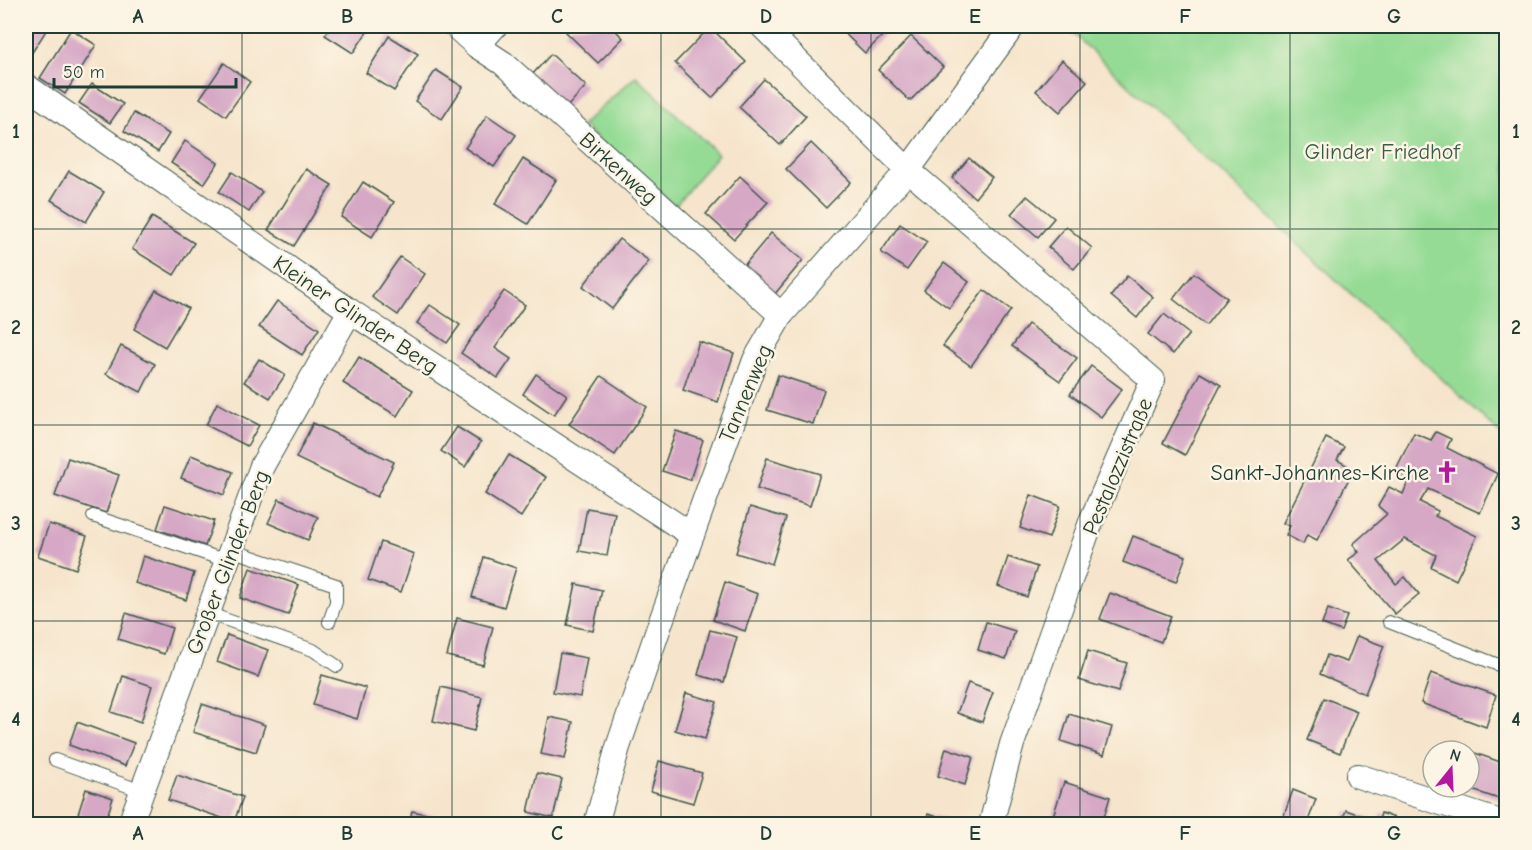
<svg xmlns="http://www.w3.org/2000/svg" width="1532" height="850" font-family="'Comic Neue',sans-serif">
<rect width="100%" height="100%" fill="#fcf5e5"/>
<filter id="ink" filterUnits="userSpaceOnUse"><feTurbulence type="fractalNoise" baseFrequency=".0167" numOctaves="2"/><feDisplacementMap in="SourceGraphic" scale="12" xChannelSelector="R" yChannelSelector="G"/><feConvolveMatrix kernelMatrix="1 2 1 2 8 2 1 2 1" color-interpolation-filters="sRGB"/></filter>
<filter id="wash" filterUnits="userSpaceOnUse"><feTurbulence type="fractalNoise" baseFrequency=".008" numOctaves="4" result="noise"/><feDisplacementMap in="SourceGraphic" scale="24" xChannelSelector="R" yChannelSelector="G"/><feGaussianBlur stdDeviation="1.35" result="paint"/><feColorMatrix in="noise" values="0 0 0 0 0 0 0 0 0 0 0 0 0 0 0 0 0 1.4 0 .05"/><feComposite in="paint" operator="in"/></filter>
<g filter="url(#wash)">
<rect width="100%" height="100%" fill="#f6e5cc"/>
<g fill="#95db95" stroke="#5a8c64" stroke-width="1.5">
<polygon points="1065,26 1506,26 1506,439"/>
<polygon points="636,76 718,154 675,206 582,125"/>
</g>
<g id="blocks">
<g fill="#d6a8c6">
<polygon points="26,26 49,26 26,62"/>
<polygon points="332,26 371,26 353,53 325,35"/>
<polygon points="572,26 611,26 623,38 598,63 566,32"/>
<polygon points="837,26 892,26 865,53"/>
<polygon points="710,27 746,62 712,98 675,63"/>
<polygon points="71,29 96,45 65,94 40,78"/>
<polygon points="389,36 418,54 394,91 366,73"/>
<polygon points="911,36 943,67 910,101 878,70"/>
<polygon points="551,54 586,86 566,108 531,76"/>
<polygon points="1062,60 1087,81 1060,112 1036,91"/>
<polygon points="224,63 250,82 226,116 200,98"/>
<polygon points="436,70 463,87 442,119 415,101"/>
<polygon points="764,79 806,116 780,145 739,107"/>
<polygon points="92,84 123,104 110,123 79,103"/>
<polygon points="134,113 169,134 158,152 124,131"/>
<polygon points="487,115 516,135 494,167 465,148"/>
<polygon points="185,141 218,163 204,184 171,163"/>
<polygon points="811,143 851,182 826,208 786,169"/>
<polygon points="969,158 992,177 975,198 952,178"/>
<polygon points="523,159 556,180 528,224 495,204"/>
<polygon points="306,169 332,185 294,246 268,230"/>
<polygon points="69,171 104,192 86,222 51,200"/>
<polygon points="232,172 262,192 249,212 219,192"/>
<polygon points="740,176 768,202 734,239 706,214"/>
<polygon points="363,182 394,202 372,237 341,217"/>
<polygon points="1027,196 1054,218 1038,237 1011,214"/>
<polygon points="152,217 194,243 174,275 132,249"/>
<polygon points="900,224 927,242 907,270 881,252"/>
<polygon points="1066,226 1092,248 1074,269 1048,247"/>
<polygon points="771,233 803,260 774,295 742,268"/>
<polygon points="619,239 649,261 612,309 583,286"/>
<polygon points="400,257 425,274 398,315 372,297"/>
<polygon points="944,263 969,282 949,308 924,290"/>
<polygon points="1194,273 1227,298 1206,325 1173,299"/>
<polygon points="1127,276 1153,297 1137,318 1111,296"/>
<polygon points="156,290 188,308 165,347 134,329"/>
<polygon points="984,290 1011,310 971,366 943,346"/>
<polygon points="504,291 525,305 495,348 511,359 498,378 461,353"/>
<polygon points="277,301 319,329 302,355 259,327"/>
<polygon points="430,305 460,325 447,343 417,323"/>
<polygon points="1164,314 1189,334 1173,354 1148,334"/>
<polygon points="1028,324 1077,358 1060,381 1012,346"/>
<polygon points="699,342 734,353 718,402 683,390"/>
<polygon points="121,346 155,364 141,392 106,374"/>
<polygon points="359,357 413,390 397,416 343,383"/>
<polygon points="259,359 285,375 270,398 244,382"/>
<polygon points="1091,366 1122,389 1101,417 1070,394"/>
<polygon points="1200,373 1221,385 1185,455 1163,443"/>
<polygon points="536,374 567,395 554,415 523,394"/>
<polygon points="778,375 824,390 813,424 767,410"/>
<polygon points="601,376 647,407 615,455 569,424"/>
<polygon points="217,403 259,425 247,446 206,425"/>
<polygon points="313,423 394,462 377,497 296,458"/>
<polygon points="457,427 481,442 465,467 441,451"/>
<polygon points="676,431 703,440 690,480 662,471"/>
<polygon points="1436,432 1451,439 1447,448 1498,474 1480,513 1428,489 1420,502 1438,511 1435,516 1477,536 1456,580 1431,567 1436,555 1405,539 1378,561 1396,584 1405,577 1419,594 1395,614 1348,560 1359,552 1353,544 1387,514 1378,506 1389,487 1403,494 1410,477 1395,471 1414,433 1431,440"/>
<polygon points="1326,438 1344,447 1337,460 1354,469 1317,540 1307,535 1303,544 1286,535 1290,526 1283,523"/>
<polygon points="191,455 233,472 224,495 181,478"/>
<polygon points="509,455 546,477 521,517 485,494"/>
<polygon points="68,458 119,475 106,513 55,496"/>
<polygon points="767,458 820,474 810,506 757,489"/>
<polygon points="1031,495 1060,506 1049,538 1020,528"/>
<polygon points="279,499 318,517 308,540 268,523"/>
<polygon points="165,505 214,521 205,546 157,529"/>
<polygon points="750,507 786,518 772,564 736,553"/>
<polygon points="587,508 615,513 607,556 579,551"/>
<polygon points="49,524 87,536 76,569 38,556"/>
<polygon points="1133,536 1186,556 1176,582 1123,562"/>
<polygon points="381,542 414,554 401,592 368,580"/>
<polygon points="143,556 194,573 186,600 135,583"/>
<polygon points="484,557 516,568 504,607 472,597"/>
<polygon points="1008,557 1037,567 1027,597 998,586"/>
<polygon points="250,568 299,585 288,615 240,598"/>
<polygon points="725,582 758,594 745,631 713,620"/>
<polygon points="576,584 602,590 593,631 567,625"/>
<polygon points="1110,593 1171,616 1161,642 1100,619"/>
<polygon points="1328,609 1347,616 1341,631 1322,624"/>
<polygon points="126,613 172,628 164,654 118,639"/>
<polygon points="457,618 493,627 483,665 447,656"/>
<polygon points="986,622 1015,631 1006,659 978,650"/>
<polygon points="710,630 737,637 724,682 698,675"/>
<polygon points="227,635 268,650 258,677 217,662"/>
<polygon points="1357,636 1384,646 1365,694 1320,674 1327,655 1347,662"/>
<polygon points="1088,651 1127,663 1118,692 1079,680"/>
<polygon points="560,653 587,658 580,697 553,692"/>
<polygon points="1431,673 1496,695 1486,727 1421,703"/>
<polygon points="322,675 366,688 357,719 313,705"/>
<polygon points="123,676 152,686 141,722 111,712"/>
<polygon points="968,683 993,692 982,722 957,713"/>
<polygon points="441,687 482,697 474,731 433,721"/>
<polygon points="686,693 717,702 705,739 675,730"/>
<polygon points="1324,698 1357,711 1340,753 1307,740"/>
<polygon points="202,704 265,725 256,752 193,732"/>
<polygon points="1069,714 1112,727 1104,755 1061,741"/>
<polygon points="549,717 573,722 565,759 541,754"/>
<polygon points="77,722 134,743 125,766 69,745"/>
<polygon points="946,748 973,757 965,785 938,776"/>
<polygon points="1475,753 1506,764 1506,777 1499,799 1463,787 1469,787 1469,772"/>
<polygon points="659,761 702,773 693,803 651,791"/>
<polygon points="537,773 562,779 553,818 528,812"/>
<polygon points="177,775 243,797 234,822 168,800"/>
<polygon points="1064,782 1110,797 1102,824 1079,824 1053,816"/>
<polygon points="86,789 113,798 105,823 78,814"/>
<polygon points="1293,790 1316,799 1307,824 1301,824 1283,818"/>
<polygon points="1346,810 1371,819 1370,821 1378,824 1381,813 1411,824 1341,824"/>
<polygon points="412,811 460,821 460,824 409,824"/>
<polygon points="928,814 961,824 925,824"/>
</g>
</g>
</g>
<g filter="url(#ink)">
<use href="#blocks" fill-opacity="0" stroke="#3f564b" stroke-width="1.5"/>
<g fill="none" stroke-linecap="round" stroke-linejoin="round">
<g stroke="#3f564b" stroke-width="14">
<g id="service">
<polyline points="93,516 227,561"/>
<polyline points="231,550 336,585 336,602 329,622"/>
<polyline points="207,613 313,650 337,666"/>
<polyline points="1389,622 1506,668"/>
<polyline points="55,760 142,791"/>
</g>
</g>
<g stroke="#3f564b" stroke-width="26">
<g id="minor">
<polyline points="455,26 477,46 503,63 781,315"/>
<polyline points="762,26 908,170 1153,380 1092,519 1012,744 991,824"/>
<polyline points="477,46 495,26"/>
<polyline points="26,86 350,311 692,535"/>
<polyline points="1358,776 1506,824"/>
<polyline points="130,824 262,466 350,311"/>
<polyline points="596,824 618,747 660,624 755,360 781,315 908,170 1013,26"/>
</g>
</g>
<use href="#service" stroke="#fff" stroke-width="12"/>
<use href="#minor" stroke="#fff" stroke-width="24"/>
</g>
</g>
<path fill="none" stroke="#1f3d34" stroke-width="1.5" stroke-opacity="0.55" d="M242 26V824M452 26V824M661 26V824M871 26V824M1080 26V824M1290 26V824M26 229H1506M26 425H1506M26 621H1506"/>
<defs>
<g id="church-bare" transform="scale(1.8)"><path d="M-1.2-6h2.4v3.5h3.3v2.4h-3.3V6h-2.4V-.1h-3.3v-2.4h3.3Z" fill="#b5179e" stroke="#fcf5e5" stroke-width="2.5" paint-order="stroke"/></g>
</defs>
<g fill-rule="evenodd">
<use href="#church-bare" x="1447" y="472"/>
</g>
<g text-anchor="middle" stroke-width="5" stroke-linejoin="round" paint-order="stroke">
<g font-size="22" fill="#375d47" stroke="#fcf5e5">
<text x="1382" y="159">Glinder Friedhof</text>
</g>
<g font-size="22" fill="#1f3d34" stroke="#fcf5e5">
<text transform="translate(619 168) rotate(42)" y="8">Birkenweg</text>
<text transform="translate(356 314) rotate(34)" y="8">Kleiner Glinder Berg</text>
<text transform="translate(745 393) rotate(-67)" y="8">Tannenweg</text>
<text transform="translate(1117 466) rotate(-67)" y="8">Pestalozzistraße</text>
<text transform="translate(227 562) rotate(-69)" y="8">Großer Glinder Berg</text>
</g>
<g font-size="22" fill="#1f3d34" stroke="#fcf5e5" text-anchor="end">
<text x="1429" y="480">Sankt-Johannes-Kirche</text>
</g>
</g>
<rect width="1532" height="850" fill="none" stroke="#fcf5e5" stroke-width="66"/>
<g transform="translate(1451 769) rotate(18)"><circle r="28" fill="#fcf5e5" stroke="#a4ab9e" stroke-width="1.5"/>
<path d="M0-4.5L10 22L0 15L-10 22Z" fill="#b5179e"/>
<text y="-9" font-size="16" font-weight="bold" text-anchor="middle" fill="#1f3d34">N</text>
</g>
<path d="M54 78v9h182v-9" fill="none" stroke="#1f3d34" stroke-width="3"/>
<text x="63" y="78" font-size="18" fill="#1f3d34" stroke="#fcf5e5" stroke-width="4.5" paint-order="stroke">50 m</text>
<rect x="33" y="33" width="1466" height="784" fill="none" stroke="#1f3d34" stroke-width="2"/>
<g font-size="20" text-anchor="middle" font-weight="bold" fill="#1f3d34">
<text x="138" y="23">A</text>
<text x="347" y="23">B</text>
<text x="557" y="23">C</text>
<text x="766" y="23">D</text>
<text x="975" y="23">E</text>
<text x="1185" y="23">F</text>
<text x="1394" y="23">G</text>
<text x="16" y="138">1</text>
<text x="1516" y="138">1</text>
<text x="16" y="334">2</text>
<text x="1516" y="334">2</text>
<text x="16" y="530">3</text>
<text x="1516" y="530">3</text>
<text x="16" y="726">4</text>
<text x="1516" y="726">4</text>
<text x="138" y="840">A</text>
<text x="347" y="840">B</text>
<text x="557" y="840">C</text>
<text x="766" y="840">D</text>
<text x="975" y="840">E</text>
<text x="1185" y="840">F</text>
<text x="1394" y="840">G</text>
</g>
</svg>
